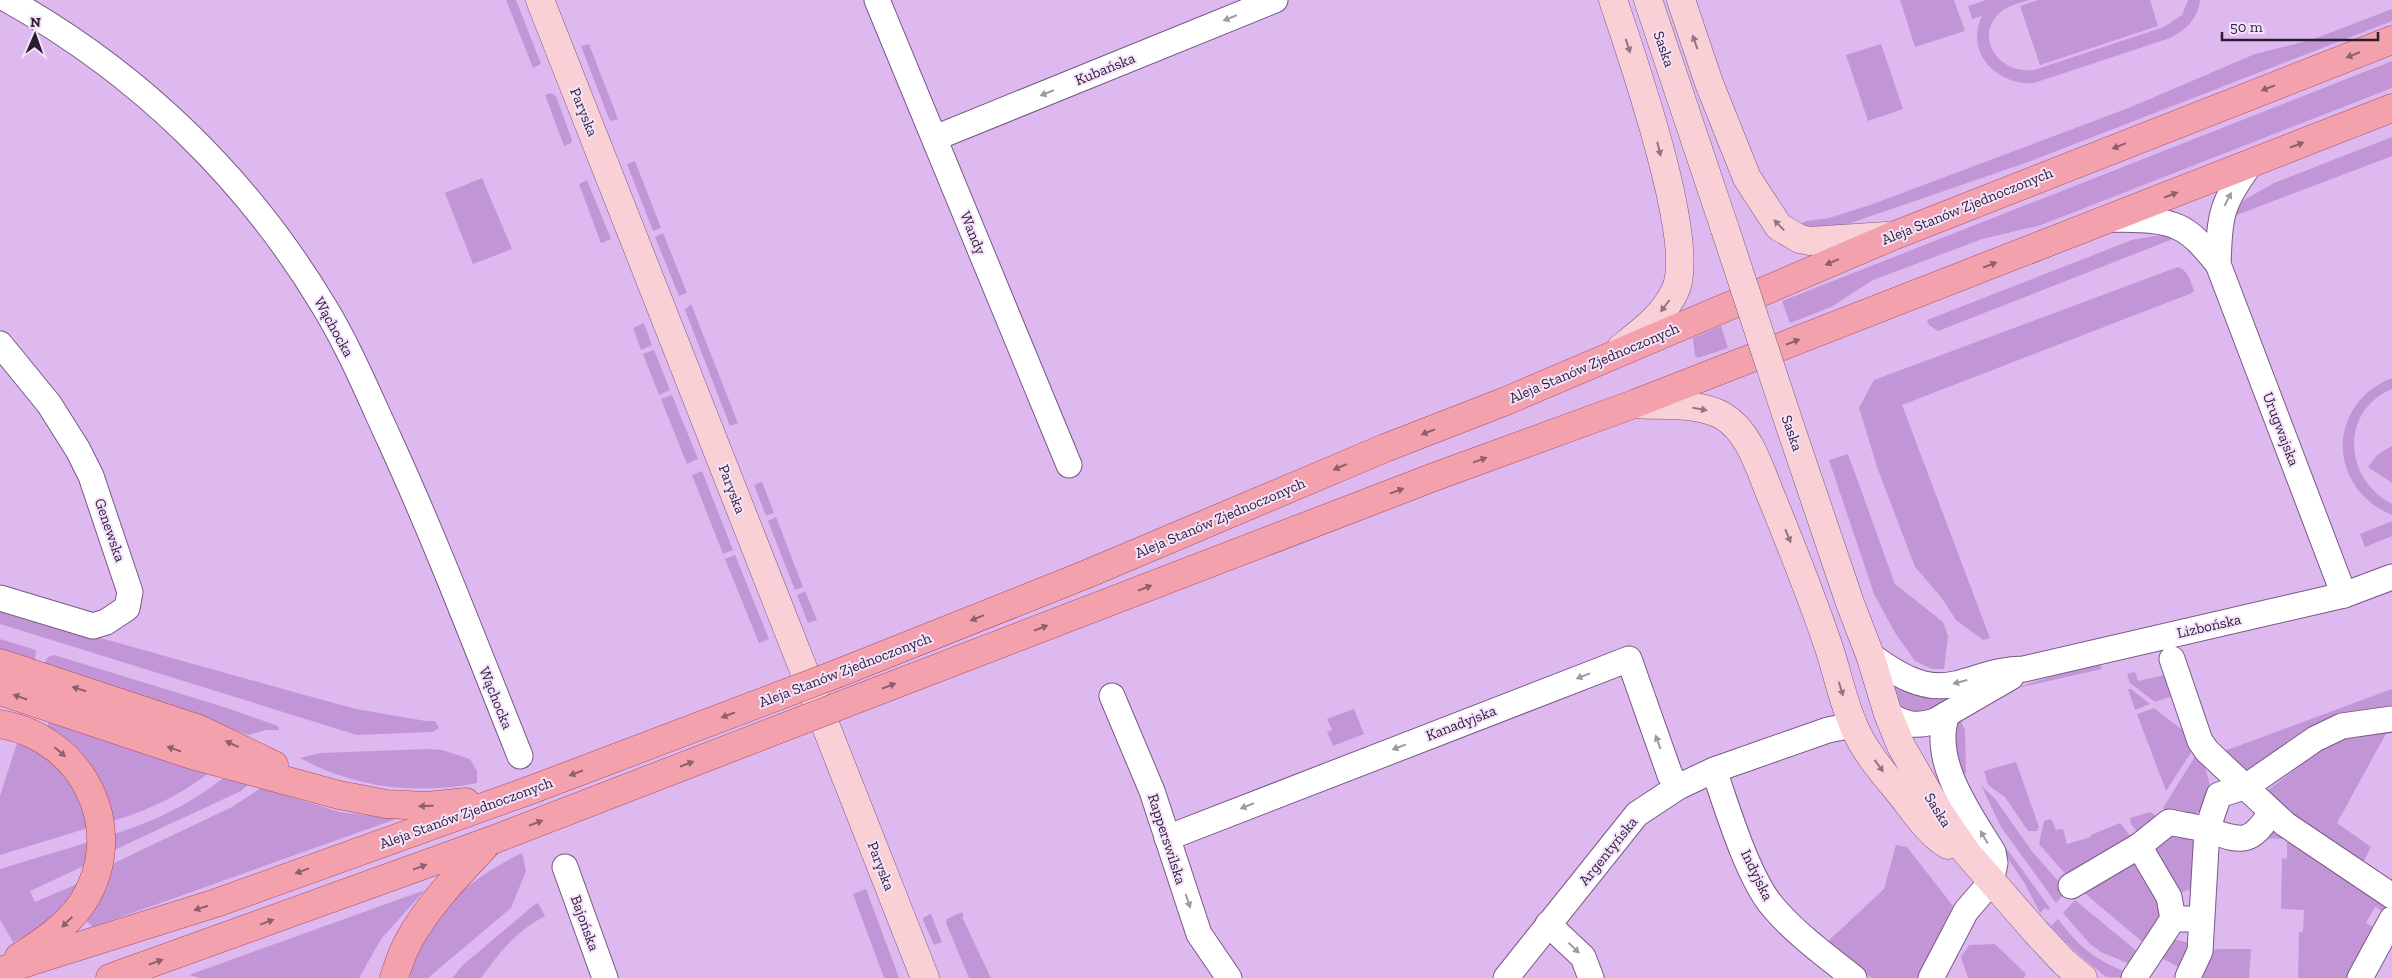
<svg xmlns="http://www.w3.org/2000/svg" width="2392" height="978" font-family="'Zilla Slab',serif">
<rect width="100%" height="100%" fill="#deb9ef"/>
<g fill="#c295d7">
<polygon points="506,0 516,0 541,64 533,68"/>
<polygon points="1900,0 1954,0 1965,31 1915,47"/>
<path d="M1986 0H2029C2020 3 2011 5 2003 10 1972 34 1997 75 2034 70L2164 27 2182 15 2188 0H2200C2198 19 2186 30 2170 38L2034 83C1997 86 1964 52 1982 16L1972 19 1968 6Z"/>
<polygon points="2038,0 2150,0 2158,26 2040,65 2020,6"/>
<polygon points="2392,9 2392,21 2031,161 1845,225 1811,230 1796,225 1807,221 1829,218 1870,205 2131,107 2255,54 2311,40"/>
<polygon points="589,44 618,119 612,121 609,119 581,46"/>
<polygon points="1881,44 1903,109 1868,121 1846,55"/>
<polygon points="2392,61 2392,88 2041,225 1982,239 1873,280 1831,307 1790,323 1782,301"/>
<polygon points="551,93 556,96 572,140 571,143 564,146 545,95"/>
<polygon points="2392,137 2392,156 2229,218 2244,200 2274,183"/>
<polygon points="635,161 661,228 653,231 627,164"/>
<polygon points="482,178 512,249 473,264 445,193"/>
<polygon points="587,180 611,239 601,243 579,184"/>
<polygon points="663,233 687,293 679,296 655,237"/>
<polygon points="2167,234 2178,237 1938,331 1929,325 1927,320 2132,240"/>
<path d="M2178 267C2188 270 2191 282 2194 291L2192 293 1902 405 1990 638 1983 640 1956 620 1941 597 1915 567 1877 467 1859 408 1874 380Z"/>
<polygon points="691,304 738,423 730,426 685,310"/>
<polygon points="644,323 652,345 641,350 633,328"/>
<polygon points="1721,326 1728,348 1698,358 1695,355 1693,338"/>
<polygon points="654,350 670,390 659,395 643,354"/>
<path d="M2392 378V389C2339 411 2344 479 2392 504V515C2327 488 2326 404 2392 378Z"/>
<polygon points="672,395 698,459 687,464 661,399"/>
<polygon points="2392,446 2392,483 2368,467 2377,455"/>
<polygon points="1848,454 1895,584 1943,622 1948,636 1944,669 1932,669 1915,661 1894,631 1874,594 1829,460"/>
<polygon points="702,471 733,550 723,554 692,475"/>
<polygon points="762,482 774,513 766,516 754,485"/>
<polygon points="776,517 803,587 795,590 768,521"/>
<polygon points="2392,521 2392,536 2365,547 2360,534"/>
<polygon points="735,555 769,639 759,643 725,559"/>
<polygon points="805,591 817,620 808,623 797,595"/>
<polygon points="0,606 104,639 294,692 356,709 426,721 435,721 439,728 432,732 357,735 0,624"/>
<polygon points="0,639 36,650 35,660 0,649"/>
<path d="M54 655 224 707 278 726 279 730H266L248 735 208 720 212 771C178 796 154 808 113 821L112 815 88 828 0 855V796L18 740 40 750 65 671 44 663 48 657Z"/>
<polygon points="2098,661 2102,669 2013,689"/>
<polygon points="2135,672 2138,681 2165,675 2178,694 2155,702 2130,683 2127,674"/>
<polygon points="1893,684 1949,693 1952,700 1931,713 1903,712"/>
<polygon points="2128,689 2131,689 2150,704 2135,710"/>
<polygon points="2392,689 2392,710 2247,777 2216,754"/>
<polygon points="2154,708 2195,740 2196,745 2166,791 2137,714"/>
<polygon points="1354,709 1364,734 1333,746 1327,732 1332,730 1327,719"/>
<path d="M1960 719 1965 730 1966 773 1963 774C1955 753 1950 740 1960 719Z"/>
<polygon points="2388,730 2337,823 2371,847 2362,865 2320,841 2268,790 2345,732"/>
<path d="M428 749 442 750 470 759 477 771V783C417 795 354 788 300 758L320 753Z"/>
<path d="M2199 750C2211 787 2225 810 2176 819L2163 808Z"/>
<polygon points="2016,762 2039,827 2037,831 2028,831 2005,797 1988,785 1984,771"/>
<path d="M226 776 249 784 241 791 114 850V834C160 819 188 805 226 776Z"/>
<polygon points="1981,785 1996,800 2031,850 2067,891 2056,903 2001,827"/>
<polygon points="261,788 340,812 396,819 93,927 86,921 101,897 112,864 232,807"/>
<polygon points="2150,812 2159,818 2138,833 2131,824 2130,818"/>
<polygon points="2273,818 2388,899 2389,908 2386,913 2375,907 2366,923 2377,929 2350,978 2298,978 2299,932 2303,932 2304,910 2281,909 2282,858 2287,859 2287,839 2259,838"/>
<polygon points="2051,819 2056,830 2063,829 2067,844 2091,837 2091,835 2120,823 2132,838 2069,878 2039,844 2044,821"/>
<polygon points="2166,834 2189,836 2196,842 2192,889 2178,893 2153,848"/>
<path d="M89 842 86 865 30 891 35 902 82 882C62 911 47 927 13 942L0 920V869Z"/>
<polygon points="1896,845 1907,847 1953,906 1918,978 1872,978 1825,944 1884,889"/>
<polygon points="2007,849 2050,908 2048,910 2045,908 2040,913 2025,884 2003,851"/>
<path d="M522 853 526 871 511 908 428 978H407C429 914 463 882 522 853Z"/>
<polygon points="2135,862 2151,891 2158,889 2164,910 2146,945 2081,890"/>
<polygon points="866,889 899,978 884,978 853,894"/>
<polygon points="425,890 381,939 359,978 199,978 189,975"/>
<polygon points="2075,900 2139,953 2132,965 2101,952 2090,944 2063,913"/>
<path d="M538 903 545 916C516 931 500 952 481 978H452L463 965 534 905Z"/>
<polygon points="962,912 964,916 962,917 991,978 969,978 946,923 947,919"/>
<polygon points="931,914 942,942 934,945 923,920 924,917"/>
<path d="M2058 919C2080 948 2094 959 2128 973L2125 978 2106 977 2078 954 2051 926Z"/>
<polygon points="2174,939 2189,943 2182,969 2156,955"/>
<polygon points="1995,944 2026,974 2024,978 1968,978 1961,957 1969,945"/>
<polygon points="2217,949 2251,949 2249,978 2198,978 2211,951"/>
</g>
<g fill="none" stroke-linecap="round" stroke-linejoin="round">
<g stroke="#785887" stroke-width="27">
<g id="street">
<path d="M8 0C139 73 248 179 325 308 351 351 370 398 391 443 438 546 478 651 520 756"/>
<polyline points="877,0 1069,465"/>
<polyline points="935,138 1275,0"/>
<path d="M2109 219C2131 220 2158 218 2178 227 2194 234 2207 251 2218 264L2344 595"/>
<path d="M2218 264C2220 213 2221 204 2251 163"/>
<polyline points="0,344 49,404 78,450 91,476 130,592 127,608 106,622 93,626 0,598"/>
<path d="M1870 655C1895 673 1923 692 1955 684 1980 678 1997 669 2024 669L2344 595 2392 577"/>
<polyline points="2172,659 2200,741 2207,751 2285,824 2392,896"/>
<polyline points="1112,696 1152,791 1199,934 1229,978"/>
<path d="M1888 714C1905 725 1916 727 1935 721L2011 677"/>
<path d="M1714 770C1727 808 1748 878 1773 907 1796 934 1826 956 1854 978"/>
<polyline points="1167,838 1629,659 1670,775 1678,787"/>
<polyline points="2139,846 2169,897 2173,919 2201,919"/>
<polyline points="565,867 605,978"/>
<path d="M2071 886 2139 846 2169 822C2181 825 2194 826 2207 830 2241 841 2250 846 2271 812"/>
<polyline points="1548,924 1583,957 1591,978"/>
<polyline points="2188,977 2200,951 2207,830 2219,795 2247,786 2315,739 2342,726 2392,719"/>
<polyline points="1506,978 1637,814 1678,787 1714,770 1828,730 1853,725"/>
<path d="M1931 978 1966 911 1991 882 1995 863 1993 852C1970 814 1930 761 1947 714"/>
<polyline points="2134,978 2173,919"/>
<polyline points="2360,978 2392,919"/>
</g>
</g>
<g stroke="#785887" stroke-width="29">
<g id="secondary">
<polyline points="540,0 925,978"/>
<path d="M1613 0C1631 54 1698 243 1675 291 1664 315 1641 332 1621 348"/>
<polyline points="1648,0 1725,229"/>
<polyline points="1681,0 1709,83 1747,178 1779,227 1800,239 1810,241 1886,236"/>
<path d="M1634 404C1661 406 1699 402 1723 416 1750 432 1760 470 1771 496 1791 545 1811 595 1828 645 1837 671 1842 699 1853 724 1864 753 1888 778 1907 802 1919 818 1931 835 1948 845"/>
<polyline points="1790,426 1850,603 1870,655 1888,714 1901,746 1941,815 1967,853 2036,932 2064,962 2083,978"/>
</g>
</g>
<g stroke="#a74a5d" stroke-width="29">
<g id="primary">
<polyline points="0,663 199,729 274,765"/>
<polyline points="839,673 1087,574 1385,448 1506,401 1893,236 2392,40"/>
<polyline points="0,691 192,755 339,795 386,804 427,806 466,802"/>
<polyline points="844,704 1434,477 1634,404 2392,108"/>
<path d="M0 724C83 738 129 829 83 902 67 926 43 942 19 957"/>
<polyline points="0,971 216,903 536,788"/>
<polyline points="110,978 490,841"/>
<path d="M394 978C398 966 402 953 408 942 428 905 458 875 486 845"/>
</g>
</g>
<use href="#street" stroke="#fff" stroke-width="25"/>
<use href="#secondary" stroke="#f9d0d6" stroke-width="28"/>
<use href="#primary" stroke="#f3a1ac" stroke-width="28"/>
<g stroke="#785887" stroke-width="29" stroke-linecap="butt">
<polyline id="secondary-bridge" points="1725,229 1790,426"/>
</g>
<g stroke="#a74a5d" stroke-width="29" stroke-linecap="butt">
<g id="primary-bridge">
<polyline points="536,788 839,673"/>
<polyline points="490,841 844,704"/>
</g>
</g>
<use href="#secondary-bridge" stroke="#f9d0d6" stroke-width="28"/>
<use href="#primary-bridge" stroke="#f3a1ac" stroke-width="28"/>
</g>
<defs><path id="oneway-solid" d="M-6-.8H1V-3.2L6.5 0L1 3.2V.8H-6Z" transform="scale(1.25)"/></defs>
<g fill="#9f99a2">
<use href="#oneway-solid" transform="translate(1230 18) rotate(158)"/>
<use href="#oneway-solid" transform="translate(1047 93) rotate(158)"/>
<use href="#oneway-solid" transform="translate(2228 199) rotate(-63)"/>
<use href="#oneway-solid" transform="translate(1583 676) rotate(159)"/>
<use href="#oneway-solid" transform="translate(1960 682) rotate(165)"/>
<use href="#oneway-solid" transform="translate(1658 742) rotate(-110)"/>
<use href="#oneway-solid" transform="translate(1399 747) rotate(159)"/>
<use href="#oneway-solid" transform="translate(1247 806) rotate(158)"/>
<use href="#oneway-solid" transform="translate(1984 837) rotate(-120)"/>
<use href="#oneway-solid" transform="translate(1188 901) rotate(71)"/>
<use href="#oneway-solid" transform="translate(1574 948) rotate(44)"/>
</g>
<g fill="#927683">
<use href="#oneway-solid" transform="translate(1695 42) rotate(-109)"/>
<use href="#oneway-solid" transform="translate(1628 46) rotate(72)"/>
<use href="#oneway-solid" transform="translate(1659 149) rotate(76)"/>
<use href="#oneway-solid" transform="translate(1779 225) rotate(-134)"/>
<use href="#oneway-solid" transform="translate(1665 306) rotate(127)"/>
<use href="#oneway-solid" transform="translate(1700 409) rotate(10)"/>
<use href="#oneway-solid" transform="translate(1788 536) rotate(68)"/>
<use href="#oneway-solid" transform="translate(1841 689) rotate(73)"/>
<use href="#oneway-solid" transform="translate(1879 766) rotate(54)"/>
</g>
<g fill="#8e5f6e">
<use href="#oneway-solid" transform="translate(2353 55) rotate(158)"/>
<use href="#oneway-solid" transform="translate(2268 88) rotate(159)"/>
<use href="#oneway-solid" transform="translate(2297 145) rotate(-21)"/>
<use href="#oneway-solid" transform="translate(2119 146) rotate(158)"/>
<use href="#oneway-solid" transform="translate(2171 195) rotate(-21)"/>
<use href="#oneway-solid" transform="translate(1832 262) rotate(157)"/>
<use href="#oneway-solid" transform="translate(1990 265) rotate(-21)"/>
<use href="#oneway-solid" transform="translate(1793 342) rotate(-21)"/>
<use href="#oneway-solid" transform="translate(1428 432) rotate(159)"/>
<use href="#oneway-solid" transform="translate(1480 460) rotate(-20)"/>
<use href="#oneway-solid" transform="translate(1340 467) rotate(157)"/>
<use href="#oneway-solid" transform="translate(1397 491) rotate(-21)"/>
<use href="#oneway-solid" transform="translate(1145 588) rotate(-21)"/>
<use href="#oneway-solid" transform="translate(977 618) rotate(158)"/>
<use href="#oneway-solid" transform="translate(1041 628) rotate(-21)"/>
<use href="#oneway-solid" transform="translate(889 686) rotate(-21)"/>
<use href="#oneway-solid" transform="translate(79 689) rotate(-162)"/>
<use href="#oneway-solid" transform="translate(20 697) rotate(-161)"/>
<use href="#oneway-solid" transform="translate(728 715) rotate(159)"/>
<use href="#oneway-solid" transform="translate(232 744) rotate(-155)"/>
<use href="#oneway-solid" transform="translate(174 749) rotate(-161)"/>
<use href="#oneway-solid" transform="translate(60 752) rotate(41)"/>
<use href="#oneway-solid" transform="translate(687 764) rotate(-21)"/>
<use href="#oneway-solid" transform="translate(576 773) rotate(159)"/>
<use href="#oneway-solid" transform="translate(426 806) rotate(179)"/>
<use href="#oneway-solid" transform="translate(536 823) rotate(-21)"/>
<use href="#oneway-solid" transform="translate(420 867) rotate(-20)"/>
<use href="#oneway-solid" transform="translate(302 871) rotate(160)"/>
<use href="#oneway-solid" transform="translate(201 908) rotate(162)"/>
<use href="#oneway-solid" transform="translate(67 922) rotate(135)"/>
<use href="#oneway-solid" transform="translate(267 922) rotate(-20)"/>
<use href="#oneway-solid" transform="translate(156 962) rotate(-19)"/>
</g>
<g text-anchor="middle" stroke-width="4" stroke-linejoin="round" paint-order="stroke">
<g font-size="15" fill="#2a1d30" stroke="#f5e2fd">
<text transform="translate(1664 49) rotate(71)" y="5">Saska</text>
<text transform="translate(1105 69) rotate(-22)" y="5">Kubańska</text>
<text transform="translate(584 112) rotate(68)" y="5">Paryska</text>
<text transform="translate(1967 206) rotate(-22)" y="5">Aleja Stanów Zjednoczonych</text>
<text transform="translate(973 233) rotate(68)" y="5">Wandy</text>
<text transform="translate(334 327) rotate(61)" y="5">Wąchocka</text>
<text transform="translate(1594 363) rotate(-23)" y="5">Aleja Stanów Zjednoczonych</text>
<text transform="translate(2281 429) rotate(69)" y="5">Urugwajska</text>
<text transform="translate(1792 433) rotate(71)" y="5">Saska</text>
<text transform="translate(732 489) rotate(69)" y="5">Paryska</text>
<text transform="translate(1220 518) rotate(-23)" y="5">Aleja Stanów Zjednoczonych</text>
<text transform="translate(110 530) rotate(71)" y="5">Genewska</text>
<text transform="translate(2209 626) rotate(-13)" y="5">Lizbońska</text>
<text transform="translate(845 670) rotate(-21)" y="5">Aleja Stanów Zjednoczonych</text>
<text transform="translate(496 698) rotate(68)" y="5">Wąchocka</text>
<text transform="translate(1461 723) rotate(-21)" y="5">Kanadyjska</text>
<text transform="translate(1938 810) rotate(58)" y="5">Saska</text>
<text transform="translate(466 813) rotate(-20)" y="5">Aleja Stanów Zjednoczonych</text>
<text transform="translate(1167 839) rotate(72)" y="5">Rapperswilska</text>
<text transform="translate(1608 851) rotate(-51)" y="5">Argentyńska</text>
<text transform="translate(881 866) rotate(69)" y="5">Paryska</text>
<text transform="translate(1757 875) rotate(64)" y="5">Indyjska</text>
<text transform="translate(585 923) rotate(70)" y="5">Bajońska</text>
</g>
</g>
<g transform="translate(35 35) rotate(2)" stroke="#f5e2fd" stroke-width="4" paint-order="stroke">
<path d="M0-4L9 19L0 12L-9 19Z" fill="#2a1d30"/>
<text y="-8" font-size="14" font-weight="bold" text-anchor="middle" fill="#2a1d30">N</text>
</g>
<path d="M2222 32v8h156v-8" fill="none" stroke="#2a1d30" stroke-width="2.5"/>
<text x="2230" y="32" font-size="15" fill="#2a1d30" stroke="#f5e2fd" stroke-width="4" paint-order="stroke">50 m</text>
</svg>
